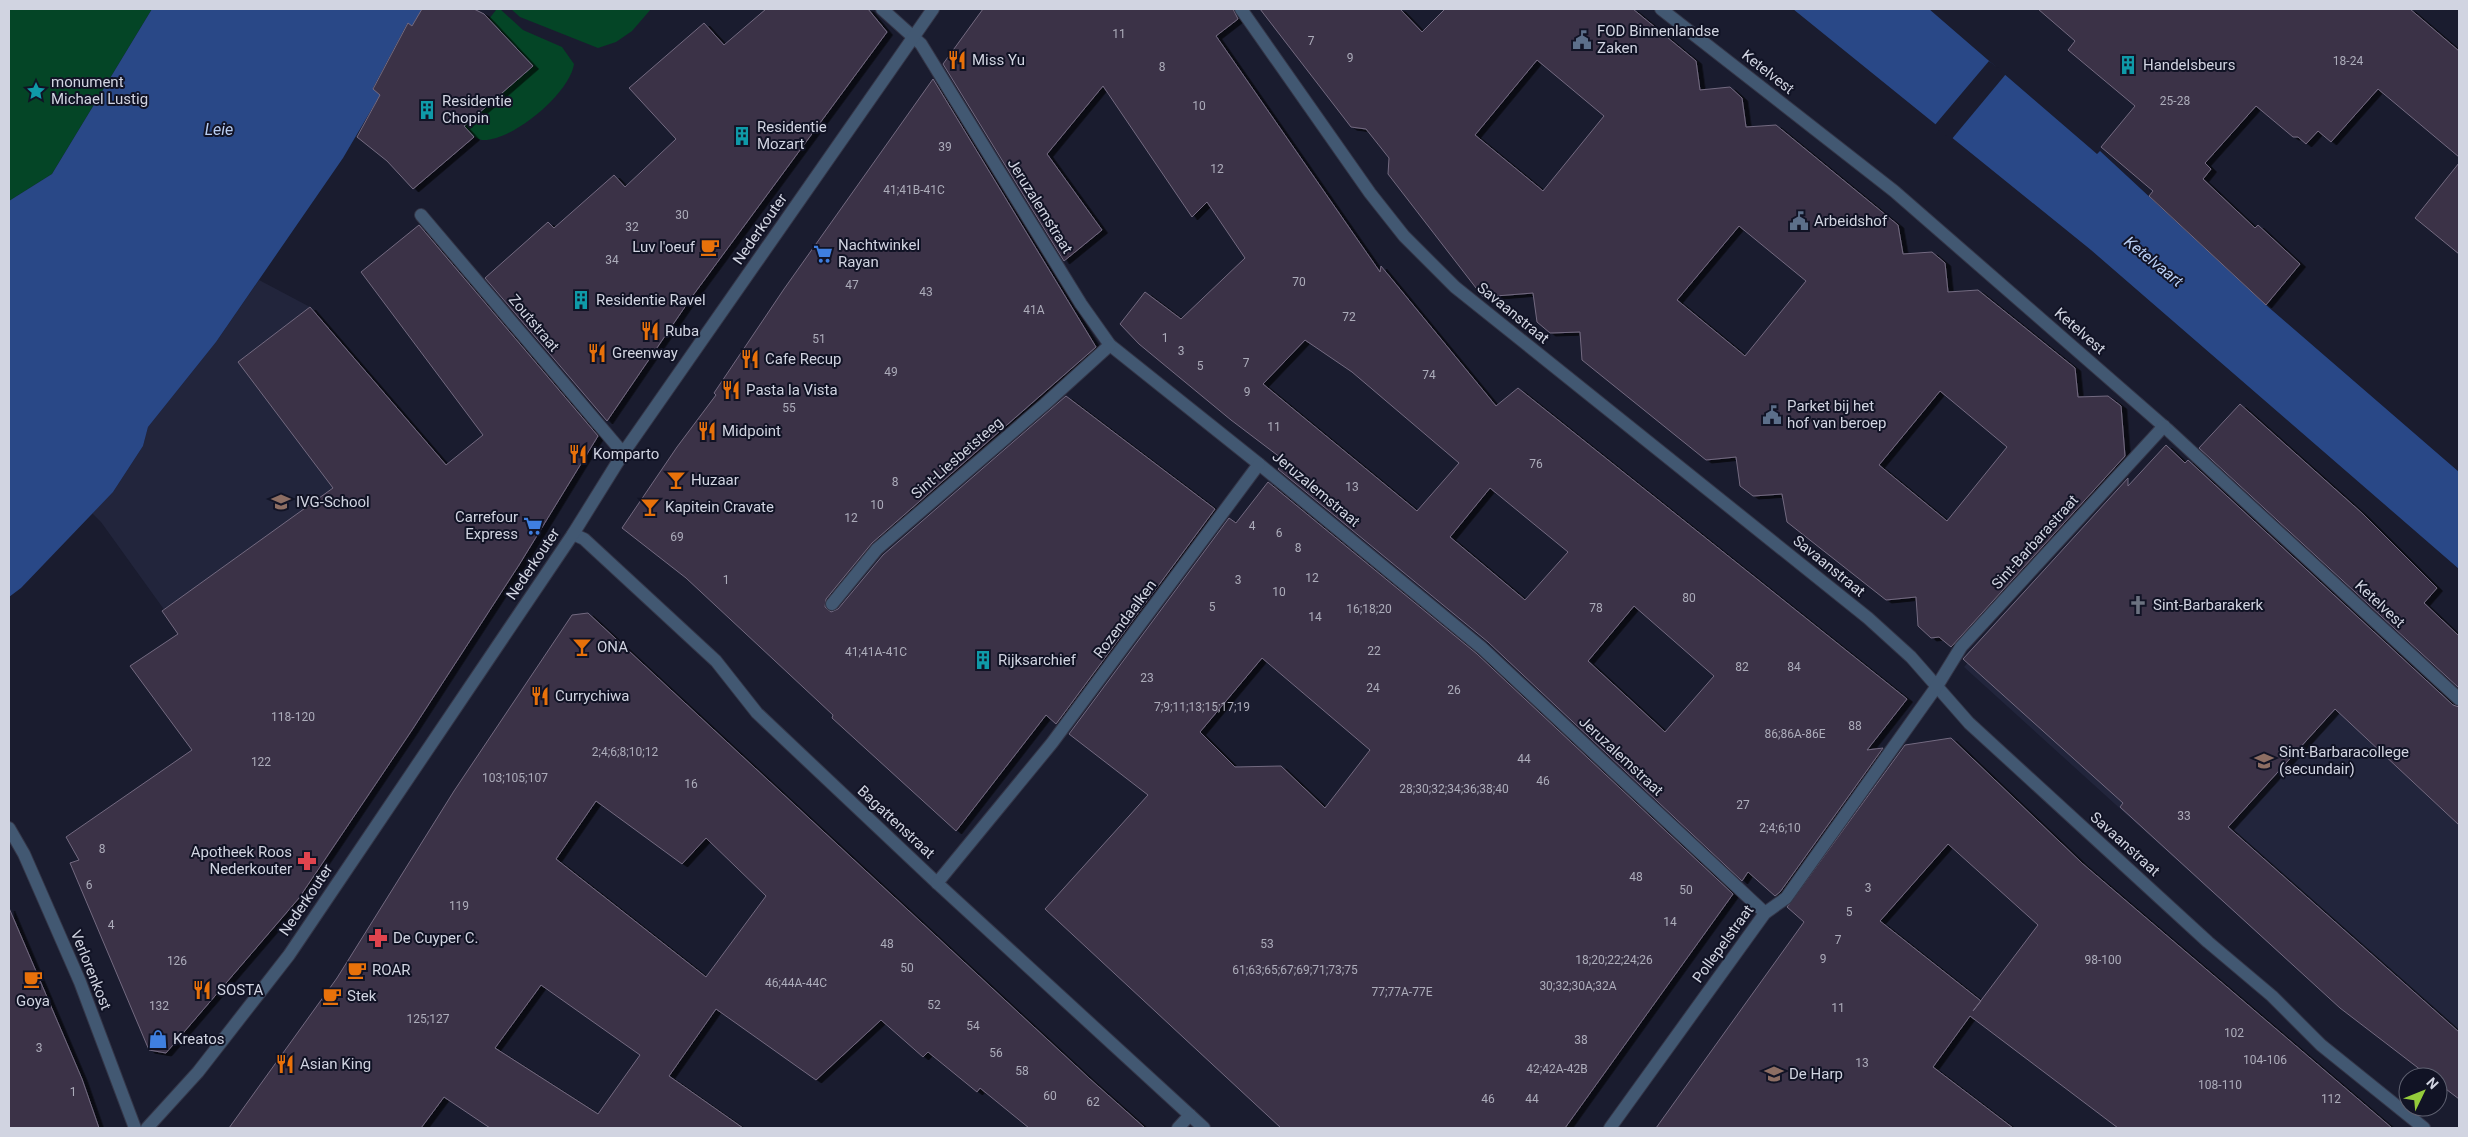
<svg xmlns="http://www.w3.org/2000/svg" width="2468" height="1137" font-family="Roboto,sans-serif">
<defs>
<filter id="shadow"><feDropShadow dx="5.5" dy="3" stdDeviation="0" flood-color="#0009"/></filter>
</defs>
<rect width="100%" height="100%" fill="#1a1c2f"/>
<g fill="#22253c">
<polygon points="259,280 310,307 421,451 475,570 497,599 412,730 325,612 168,615 101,522 92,513 113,492 143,446 148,427 216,342"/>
<polygon points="2166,445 2459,715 2459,1099 2438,1083 2438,1077 2399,1051 2299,971 1964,667"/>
</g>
<g fill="#044526">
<polygon points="152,9 52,174 9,201 9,10"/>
<path d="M500 9 523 30 562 47 574 64C570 93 512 142 482 140 474 139 469 132 464 126L533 66 489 19 496 10Z"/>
<polygon points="511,9 651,9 632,31 616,42 598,48 520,17"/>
</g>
<g fill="#294887">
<polygon points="152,9 422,9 412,26 407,24 373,88 380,95 343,158 216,342 148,427 143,446 113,492 21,588 9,597 9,201 52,174"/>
<polygon points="1793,9 1929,9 2097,154 2100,151 2266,305 2459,472 2459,569 2091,250"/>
</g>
<polygon fill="#1a1c2f" points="1989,61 2006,74 1951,140 1934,126"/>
<g fill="#3b3246" stroke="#736a81" fill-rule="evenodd" filter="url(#shadow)">
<polygon points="422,9 474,9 484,14 533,66 464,126 474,137 413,189 387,161 357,137 380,95 373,89 408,23 412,26"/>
<polygon points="766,9 868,9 887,32 691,298 607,421 485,278 548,222 554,228 614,175 625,187 676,139 629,88 704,23 724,45"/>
<path d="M983 9H1233L1238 19 1216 36 1380 272 1381 266 1496 406 1518 388 1907 699 1867 750 1883 748 1780 892 1775 896 1748 872 1742 881 1488 642 1278 469 1285 461 1231 420 1139 344 1120 324 1145 292 1181 319 1245 258 1207 202 1192 217 1103 86 1047 154 1102 230 1064 261 943 64ZM1305 340 1352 372 1459 463 1417 511 1263 384ZM1490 488 1568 552 1525 600 1450 537ZM1634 606 1714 676 1665 732 1588 661Z"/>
<path d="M1260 9H1400L1422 32 1445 9H1633L1696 61 1700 90 1730 87 1742 98 1746 127 1776 125 1898 225 1903 254 1932 252 1945 263 1948 292 1978 290 2075 368 2078 397 2108 396 2121 406 2125 456 1951 647 1939 637 1931 638 1918 626 1916 597 1886 600 1787 522 1782 494 1753 496 1740 486 1736 457 1706 460 1582 360 1580 332 1550 333 1537 322 1533 293 1483 297 1388 174 1389 158 1366 129 1351 127ZM1537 60 1604 116 1543 191 1475 135ZM1739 226 1806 281 1745 356 1677 300ZM1940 391 2007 447 1947 521 1879 465Z"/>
<polygon points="2038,9 2410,9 2459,51 2459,157 2378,89 2331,142 2318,131 2306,144 2298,137 2293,137 2256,106 2205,163 2211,169 2203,179 2255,228 2258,225 2300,264 2266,305 2149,196 2153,191 2101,147 2135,106 2068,50 2075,41"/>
<polygon points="933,79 1096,347 872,543 826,599 825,607 831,612 838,609 883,555 1066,396 1215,509 1056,724 1046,715 956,831 832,718 833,715 686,578 622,528 677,447 716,395 714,393 784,289"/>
<polygon points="2459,163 2459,254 2415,218"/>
<polygon points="419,225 598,436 519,565 412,730 299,898 166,1053 149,1050 70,863 79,860 66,837 192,750 130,666 178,634 162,611 333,488 238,362 310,307 446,465 483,435 361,272"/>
<polygon points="2240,404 2363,514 2437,588 2424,603 2459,636 2459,688 2199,448"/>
<polygon points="2166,445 2185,463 2188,460 2453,705 2459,707 2459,825 2335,709 2228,827 2459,1032 2459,1099 2438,1083 2438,1077 2430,1077 2340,1008 2120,807 2123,803 1963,659 2128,478 2128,486"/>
<path d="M1268 482 1477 654 1733 894 1565 1128H1281L1045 909 1148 795 1069 734 1229 518 1236 523ZM1262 658 1370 750 1325 808 1281 766 1235 767 1200 732Z"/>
<path d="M588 613 1090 1079 1145 1128H1029L980 1088 977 1092 928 1052 923 1057 881 1020 816 1080 716 1009 669 1076 743 1128H490L444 1097 421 1128H229L337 978 454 791 572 615ZM596 801 682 864 706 838 766 896 706 977 556 859ZM541 985 640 1055 598 1114 495 1048Z"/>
<path d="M1951 738 2083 864 2392 1128H2118L1970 1016 1933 1067 2013 1128H1656L1804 922 1787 907 1905 745ZM1948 844 2038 925 1973 1011 1981 1001 1880 921Z"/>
<polygon points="9,908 82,1079 99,1128 9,1128"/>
</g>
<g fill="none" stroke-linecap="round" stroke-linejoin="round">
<g stroke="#343648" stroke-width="14">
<g id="minor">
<polyline points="882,9 921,44 1081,304 1110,345 1259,464 1482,648 1765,913"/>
<polyline points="1241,9 1370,193 1404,236 1455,287 1868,618 1911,657 1969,723 2208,942 2272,996 2321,1045 2424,1128"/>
<polyline points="1661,9 1894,191 2167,429 2459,699"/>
<polyline points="421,215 617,446 624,452"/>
<polyline points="573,534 584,539 716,661 757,713 937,883 1204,1128"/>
<polyline points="832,604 877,549 1045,404 1110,345"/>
<polyline points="9,828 24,854 80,982 135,1128"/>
<polyline points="937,883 1052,743 1259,464"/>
<polyline points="147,1128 198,1072 289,955 573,534 624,452 933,9"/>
<polyline points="1178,1128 1190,1115"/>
<polyline points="1610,1128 1765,913 1786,898 1937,686 1961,647 2164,426"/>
</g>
</g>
<use href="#minor" stroke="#425872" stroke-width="12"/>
</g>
<defs>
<g id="civic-bare" transform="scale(1.5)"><path d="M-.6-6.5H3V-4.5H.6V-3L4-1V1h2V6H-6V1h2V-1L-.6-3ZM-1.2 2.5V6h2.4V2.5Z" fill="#5c6f8a" stroke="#111325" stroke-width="2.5" paint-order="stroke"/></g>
<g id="restaurant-bare" transform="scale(1.5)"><path d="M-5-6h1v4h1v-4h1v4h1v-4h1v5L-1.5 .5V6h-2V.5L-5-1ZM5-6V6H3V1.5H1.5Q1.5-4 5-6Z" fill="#e8710a" stroke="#111325" stroke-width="2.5" paint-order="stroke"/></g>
<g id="building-bare" transform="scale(1.5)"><path d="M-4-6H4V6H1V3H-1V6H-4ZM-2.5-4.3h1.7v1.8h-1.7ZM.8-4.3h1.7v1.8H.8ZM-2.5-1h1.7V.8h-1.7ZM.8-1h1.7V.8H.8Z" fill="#0f9aa8" stroke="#111325" stroke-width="2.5" paint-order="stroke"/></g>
<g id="sight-bare" transform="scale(1.5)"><path d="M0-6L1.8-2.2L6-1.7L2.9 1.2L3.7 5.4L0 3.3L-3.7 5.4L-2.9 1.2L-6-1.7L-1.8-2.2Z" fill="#0f9aa8" stroke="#111325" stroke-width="2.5" paint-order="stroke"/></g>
<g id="cafe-bare" transform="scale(1.5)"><path d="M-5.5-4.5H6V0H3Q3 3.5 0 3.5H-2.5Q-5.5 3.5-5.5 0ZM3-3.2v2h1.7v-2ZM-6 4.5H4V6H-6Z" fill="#e8710a" stroke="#111325" stroke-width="2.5" paint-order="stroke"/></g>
<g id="supermarket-bare" transform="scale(1.5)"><path d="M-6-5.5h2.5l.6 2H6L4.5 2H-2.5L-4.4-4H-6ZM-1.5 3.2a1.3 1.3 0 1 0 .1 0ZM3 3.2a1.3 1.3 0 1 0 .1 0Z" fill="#3f7fe0" stroke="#111325" stroke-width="2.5" paint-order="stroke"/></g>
<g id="bar-bare" transform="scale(1.5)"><path d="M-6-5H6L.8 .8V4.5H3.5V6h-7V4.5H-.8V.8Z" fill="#e8710a" stroke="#111325" stroke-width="2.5" paint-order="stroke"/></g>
<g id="school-bare" transform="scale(1.5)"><path d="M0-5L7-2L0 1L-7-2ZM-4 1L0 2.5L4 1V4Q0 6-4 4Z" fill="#8d6e63" stroke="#111325" stroke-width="2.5" paint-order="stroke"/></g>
<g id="church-bare" transform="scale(1.5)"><path d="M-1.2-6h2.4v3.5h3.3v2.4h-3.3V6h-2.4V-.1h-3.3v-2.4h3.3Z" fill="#6b7280" stroke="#111325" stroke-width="2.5" paint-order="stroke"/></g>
<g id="pharmacy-bare" transform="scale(1.5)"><path d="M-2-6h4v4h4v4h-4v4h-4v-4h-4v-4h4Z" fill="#e0444e" stroke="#111325" stroke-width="2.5" paint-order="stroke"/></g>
<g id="shop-bare" transform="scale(1.5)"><path d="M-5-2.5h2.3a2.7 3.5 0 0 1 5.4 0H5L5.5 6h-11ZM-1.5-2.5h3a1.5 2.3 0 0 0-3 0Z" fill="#3f7fe0" stroke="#111325" stroke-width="2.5" paint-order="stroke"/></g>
</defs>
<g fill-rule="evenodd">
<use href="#civic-bare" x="1582" y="40"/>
<use href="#restaurant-bare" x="957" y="60"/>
<use href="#building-bare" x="2128" y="65"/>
<use href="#sight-bare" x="36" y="91"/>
<use href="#building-bare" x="427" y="110"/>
<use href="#building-bare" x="742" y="136"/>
<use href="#civic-bare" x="1799" y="221"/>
<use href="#cafe-bare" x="710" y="247"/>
<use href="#supermarket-bare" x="823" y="254"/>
<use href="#building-bare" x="581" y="300"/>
<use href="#restaurant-bare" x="650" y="331"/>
<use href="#restaurant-bare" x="597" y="353"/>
<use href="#restaurant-bare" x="750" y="359"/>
<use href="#restaurant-bare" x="731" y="390"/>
<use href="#civic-bare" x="1772" y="415"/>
<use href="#restaurant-bare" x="707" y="431"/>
<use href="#restaurant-bare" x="578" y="454"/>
<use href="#bar-bare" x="676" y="480"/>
<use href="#school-bare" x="281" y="502"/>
<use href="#bar-bare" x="650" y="507"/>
<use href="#supermarket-bare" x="533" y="526"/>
<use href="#church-bare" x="2138" y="605"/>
<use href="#bar-bare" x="582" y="647"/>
<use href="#building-bare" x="983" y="660"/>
<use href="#restaurant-bare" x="540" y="696"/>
<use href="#school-bare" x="2264" y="761"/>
<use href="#pharmacy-bare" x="307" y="861"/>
<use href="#pharmacy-bare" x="378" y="938"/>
<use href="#cafe-bare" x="357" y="970"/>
<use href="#cafe-bare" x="33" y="979"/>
<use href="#restaurant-bare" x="202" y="990"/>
<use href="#cafe-bare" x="332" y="996"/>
<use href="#shop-bare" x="158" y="1039"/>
<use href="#restaurant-bare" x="285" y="1064"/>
<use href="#school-bare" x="1774" y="1074"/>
</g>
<g text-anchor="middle" stroke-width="4" stroke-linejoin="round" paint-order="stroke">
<g font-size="12" fill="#acacba">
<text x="1119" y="38">11</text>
<text x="1311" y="45">7</text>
<text x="1350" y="62">9</text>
<text x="2348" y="65">18-24</text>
<text x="1162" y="71">8</text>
<text x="2175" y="105">25-28</text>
<text x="1199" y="110">10</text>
<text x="945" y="151">39</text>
<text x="1217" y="173">12</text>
<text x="914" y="194">41;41B-41C</text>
<text x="682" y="219">30</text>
<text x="632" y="231">32</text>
<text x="612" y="264">34</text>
<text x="1299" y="286">70</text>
<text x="852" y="289">47</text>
<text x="926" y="296">43</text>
<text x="1034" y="314">41A</text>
<text x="1349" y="321">72</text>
<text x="1165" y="342">1</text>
<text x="819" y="343">51</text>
<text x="1181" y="355">3</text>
<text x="1246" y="367">7</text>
<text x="1200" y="370">5</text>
<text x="891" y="376">49</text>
<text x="1429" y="379">74</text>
<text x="1247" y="396">9</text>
<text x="789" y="412">55</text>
<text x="1274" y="431">11</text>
<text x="1536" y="468">76</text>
<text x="895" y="486">8</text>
<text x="1352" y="491">13</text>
<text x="877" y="509">10</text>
<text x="851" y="522">12</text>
<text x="1252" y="530">4</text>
<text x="1279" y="537">6</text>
<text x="677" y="541">69</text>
<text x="1298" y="552">8</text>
<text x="1312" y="582">12</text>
<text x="726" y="584">1</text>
<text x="1238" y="584">3</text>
<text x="1279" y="596">10</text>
<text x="1689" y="602">80</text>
<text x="1212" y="611">5</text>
<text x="1596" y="612">78</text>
<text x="1369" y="613">16;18;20</text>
<text x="1315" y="621">14</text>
<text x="1374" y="655">22</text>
<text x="876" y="656">41;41A-41C</text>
<text x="1742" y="671">82</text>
<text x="1794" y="671">84</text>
<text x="1147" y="682">23</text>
<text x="1373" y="692">24</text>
<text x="1454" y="694">26</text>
<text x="1202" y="711">7;9;11;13;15;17;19</text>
<text x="293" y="721">118-120</text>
<text x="1855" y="730">88</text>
<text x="1795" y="738">86;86A-86E</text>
<text x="625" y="756">2;4;6;8;10;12</text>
<text x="1524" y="763">44</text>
<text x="261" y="766">122</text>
<text x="515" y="782">103;105;107</text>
<text x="1543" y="785">46</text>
<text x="691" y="788">16</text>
<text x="1454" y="793">28;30;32;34;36;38;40</text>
<text x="1743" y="809">27</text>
<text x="2184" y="820">33</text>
<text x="1780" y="832">2;4;6;10</text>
<text x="102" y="853">8</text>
<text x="1636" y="881">48</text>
<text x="89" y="889">6</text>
<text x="1868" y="892">3</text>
<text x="1686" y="894">50</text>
<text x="459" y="910">119</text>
<text x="1849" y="916">5</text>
<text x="1670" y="926">14</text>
<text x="111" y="929">4</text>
<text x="1838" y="944">7</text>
<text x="887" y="948">48</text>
<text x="1267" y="948">53</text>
<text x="1823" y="963">9</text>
<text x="1614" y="964">18;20;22;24;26</text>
<text x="2103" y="964">98-100</text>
<text x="177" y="965">126</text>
<text x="907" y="972">50</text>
<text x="1295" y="974">61;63;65;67;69;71;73;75</text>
<text x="796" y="987">46;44A-44C</text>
<text x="1578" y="990">30;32;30A;32A</text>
<text x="1402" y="996">77;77A-77E</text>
<text x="934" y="1009">52</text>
<text x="159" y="1010">132</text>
<text x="1838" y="1012">11</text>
<text x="428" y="1023">125;127</text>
<text x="973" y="1030">54</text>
<text x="2234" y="1037">102</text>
<text x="1581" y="1044">38</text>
<text x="39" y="1052">3</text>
<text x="996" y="1057">56</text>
<text x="2265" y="1064">104-106</text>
<text x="1862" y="1067">13</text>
<text x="1557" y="1073">42;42A-42B</text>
<text x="1022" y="1075">58</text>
<text x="2220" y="1089">108-110</text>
<text x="73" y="1096">1</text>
<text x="1050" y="1100">60</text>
<text x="1488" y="1103">46</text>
<text x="1532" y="1103">44</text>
<text x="2331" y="1103">112</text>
<text x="1093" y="1106">62</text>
</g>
<g font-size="15" fill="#d1d4e1" stroke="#111325" text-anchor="start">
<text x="1597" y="36">FOD Binnenlandse<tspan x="1597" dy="17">Zaken</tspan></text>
<text x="972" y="65">Miss Yu</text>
<text x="2143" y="70">Handelsbeurs</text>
<text x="51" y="87">monument<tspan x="51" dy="17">Michael Lustig</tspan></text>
<text x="442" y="106">Residentie<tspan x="442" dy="17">Chopin</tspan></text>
<text x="757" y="132">Residentie<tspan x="757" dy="17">Mozart</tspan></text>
<text x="1814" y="226">Arbeidshof</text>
<text x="838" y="250">Nachtwinkel<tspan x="838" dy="17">Rayan</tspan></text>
<text x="695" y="252" text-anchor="end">Luv l'oeuf</text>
<text x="596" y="305">Residentie Ravel</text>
<text x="665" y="336">Ruba</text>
<text x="612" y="358">Greenway</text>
<text x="765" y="364">Cafe Recup</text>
<text x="746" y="395">Pasta la Vista</text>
<text x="1787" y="411">Parket bij het<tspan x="1787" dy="17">hof van beroep</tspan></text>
<text x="722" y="436">Midpoint</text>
<text x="593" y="459">Komparto</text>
<text x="691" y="485">Huzaar</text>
<text x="296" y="507">IVG-School</text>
<text x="665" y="512">Kapitein Cravate</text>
<text x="518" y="522" text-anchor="end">Carrefour<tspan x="518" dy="17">Express</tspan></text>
<text x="2153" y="610">Sint-Barbarakerk</text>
<text x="597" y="652">ONA</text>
<text x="998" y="665">Rijksarchief</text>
<text x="555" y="701">Currychiwa</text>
<text x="2279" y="757">Sint-Barbaracollege<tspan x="2279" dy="17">(secundair)</tspan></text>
<text x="292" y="857" text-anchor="end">Apotheek Roos<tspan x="292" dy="17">Nederkouter</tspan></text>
<text x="393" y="943">De Cuyper C.</text>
<text x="372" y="975">ROAR</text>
<text x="217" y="995">SOSTA</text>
<text x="347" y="1001">Stek</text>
<text x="33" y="1006" text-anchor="middle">Goya</text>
<text x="173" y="1044">Kreatos</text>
<text x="300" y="1069">Asian King</text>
<text x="1789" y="1079">De Harp</text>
</g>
<g font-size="15" fill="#d1d4e1" stroke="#111325">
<text transform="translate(1768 72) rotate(38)" y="5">Ketelvest</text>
<text transform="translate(1040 206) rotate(58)" y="5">Jeruzalemstraat</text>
<text transform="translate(760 229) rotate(-55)" y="5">Nederkouter</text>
<text transform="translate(1513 313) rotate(39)" y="5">Savaanstraat</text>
<text transform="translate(534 323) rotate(50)" y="5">Zoutstraat</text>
<text transform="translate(2080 331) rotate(41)" y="5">Ketelvest</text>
<text transform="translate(957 458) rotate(-41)" y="5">Sint-Liesbetsteeg</text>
<text transform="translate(1316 489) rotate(40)" y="5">Jeruzalemstraat</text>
<text transform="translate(2035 542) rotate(-48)" y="5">Sint-Barbarastraat</text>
<text transform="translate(533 564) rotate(-56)" y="5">Nederkouter</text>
<text transform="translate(1829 566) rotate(39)" y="5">Savaanstraat</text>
<text transform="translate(2380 604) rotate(43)" y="5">Ketelvest</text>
<text transform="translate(1125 619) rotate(-53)" y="5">Rozendaalken</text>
<text transform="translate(1621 756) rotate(43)" y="5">Jeruzalemstraat</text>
<text transform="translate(896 822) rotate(43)" y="5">Bagattenstraat</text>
<text transform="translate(2125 844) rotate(42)" y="5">Savaanstraat</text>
<text transform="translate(306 900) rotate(-56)" y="5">Nederkouter</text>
<text transform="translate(1723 944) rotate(-54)" y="5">Pollepelstraat</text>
<text transform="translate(91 970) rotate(68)" y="5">Verlorenkost</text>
</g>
<g font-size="16" font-style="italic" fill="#b9cef3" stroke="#111325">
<text x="219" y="135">Leie</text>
<text transform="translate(2154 261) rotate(39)" y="6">Ketelvaart</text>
</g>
</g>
<rect width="2468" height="1137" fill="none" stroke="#d1d4e1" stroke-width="20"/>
<g transform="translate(2423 1092) rotate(47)"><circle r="24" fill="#111325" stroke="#5e6070"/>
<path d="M0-4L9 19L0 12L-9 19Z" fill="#95cc3b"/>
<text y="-8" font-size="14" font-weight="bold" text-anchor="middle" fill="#d1d4e1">N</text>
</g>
</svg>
